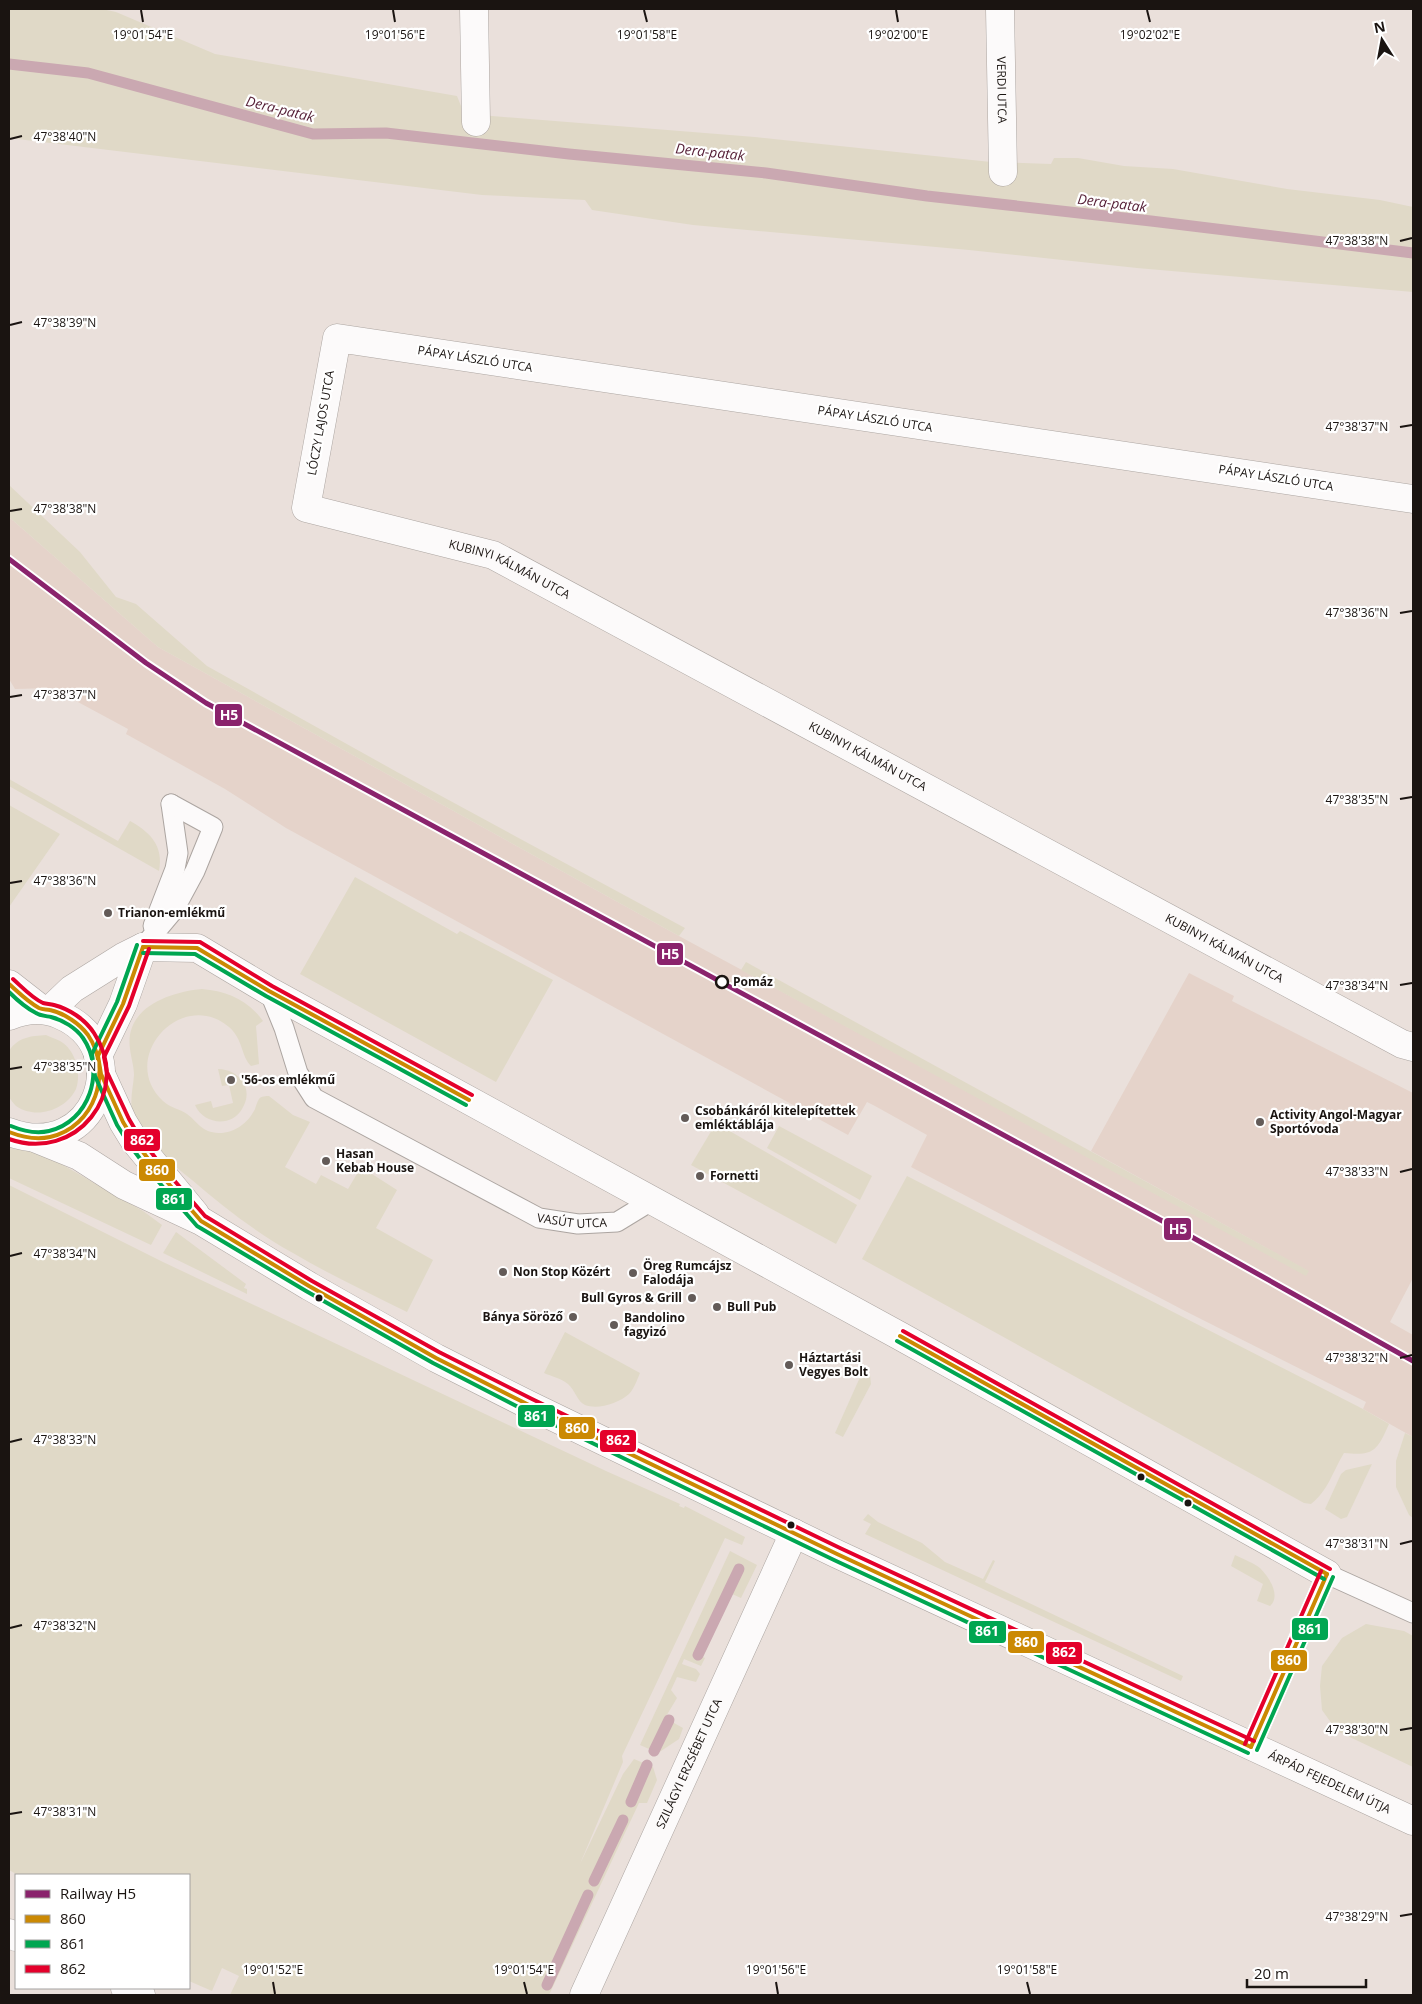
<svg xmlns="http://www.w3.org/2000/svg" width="1422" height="2004" font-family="'Open Sans',sans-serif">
<rect width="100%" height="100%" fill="#eae0db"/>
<polygon fill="#e5d3ca" points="9,517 158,647 679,936 1306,1275 1308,1271 1091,1151 1189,973 1234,996 1232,1001 1413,1093 1413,1278 1390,1322 1413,1335 1413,1437 1363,1409 1366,1402 1185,1311 911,1167 927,1135 875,1106 867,1102 848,1135 286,828 225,789 126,734 128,729 52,688 15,689 9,679"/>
<g fill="#e0d9c7">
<polygon points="9,9 102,9 116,12 215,54 457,96 463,111 480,115 755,137 991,162 1051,164 1054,158 1078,158 1124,166 1173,169 1287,189 1380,200 1413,207 1413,292 1137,268 969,250 693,225 592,210 585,200 482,195 9,138"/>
<polygon points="9,485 80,552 116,597 136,604 207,666 397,772 685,928 679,936 158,647 9,517"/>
<path d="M9 779 118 841 130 821C150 832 164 846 159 871L9 786Z"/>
<polygon points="9,805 60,834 9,907"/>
<polygon points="355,877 457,934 460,931 553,980 496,1082 300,974"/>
<polygon points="746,962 1309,1271 1306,1276 741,970"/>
<path d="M202 989C227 991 248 1000 263 1021L256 1026 259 1064 251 1066C241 1056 243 1039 229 1027 182 987 117 1058 163 1101 170 1108 180 1109 187 1114 199 1123 201 1132 219 1133 235 1133 248 1123 255 1109 256 1106 257 1102 259 1099 261 1096 266 1096 269 1096L293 1115 310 1122 285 1167 316 1184 321 1175 348 1189 361 1167 397 1190 376 1228 433 1260 407 1312C369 1293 330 1275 293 1253 257 1233 223 1207 192 1180 173 1165 146 1141 135 1119 128 1105 133 1090 134 1075 134 1066 131 1058 130 1049 124 1008 169 992 202 989Z"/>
<path d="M46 1035C50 1037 56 1039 60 1041 75 1049 82 1073 76 1089 66 1110 36 1120 16 1106 14 1104 11 1100 9 1097V1051C18 1037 31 1036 46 1035Z"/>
<path d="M218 1069C239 1069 255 1089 242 1109 231 1128 203 1124 195 1105L211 1101 213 1108 233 1103 229 1085 222 1086Z"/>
<polygon points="716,1123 857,1205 836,1244 691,1165"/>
<polygon points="779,1126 872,1176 860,1200 767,1148"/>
<polygon points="9,1143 27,1151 42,1153 143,1211 162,1225 151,1245 9,1178"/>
<path d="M907 1176 1363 1409 1389 1424C1377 1451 1374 1456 1344 1453 1333 1471 1328 1491 1311 1504L1304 1503 862 1259Z"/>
<polygon points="9,1185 163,1262 606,1471 680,1504 679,1506 684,1508 685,1506 745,1537 742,1545 725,1538 622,1756 623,1762 580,1864 623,1774 634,1759 653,1767 657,1780 647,1803 639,1803 549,1995 230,1995 239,1976 222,1968 212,1991 189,1981 189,1875 18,1875 9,1870"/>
<polygon points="176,1232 246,1284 244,1288 247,1289 247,1294 163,1253"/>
<path d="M565 1332 640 1373C637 1380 634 1389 629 1394 619 1403 598 1410 585 1405 577 1401 575 1390 568 1384 562 1379 551 1376 544 1373Z"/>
<polygon points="861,1375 870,1375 871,1384 843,1437 835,1433"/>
<polygon points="1405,1433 1413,1437 1413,1518 1409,1515 1396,1487 1396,1461"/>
<polygon points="1372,1464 1347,1517 1341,1519 1325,1509 1341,1474 1346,1470"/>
<polygon points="868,1514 878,1522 922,1543 945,1562 983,1579 993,1560 995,1561 985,1582 1183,1676 1181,1681 865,1534 871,1524 863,1520"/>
<polygon points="730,1551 757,1565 741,1598 732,1594 703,1657 705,1658 701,1666 684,1659 682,1664 696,1669 700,1674 696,1682 677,1677 671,1690 677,1698 665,1718 683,1728 679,1739 658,1753 640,1745"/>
<path d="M1235 1555C1243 1559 1254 1563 1260 1568 1270 1578 1281 1596 1270 1606L1257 1601 1263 1584 1231 1566Z"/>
<polygon points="1366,1624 1404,1631 1413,1636 1413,1767 1337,1731 1322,1710 1320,1686 1322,1666 1342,1638"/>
</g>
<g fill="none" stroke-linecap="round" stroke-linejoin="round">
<g stroke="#caa8b1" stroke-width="11">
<polyline points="9,64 88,73 313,134 386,133 569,154 766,173 927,196 1151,221 1413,253"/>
<polyline points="698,1655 739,1569"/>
<polyline points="654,1751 669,1720"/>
<polyline points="631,1802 647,1765"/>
<polyline points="594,1881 623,1820"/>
<polyline points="547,1985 588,1895"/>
</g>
<g stroke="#aca5a1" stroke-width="21">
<g id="lane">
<polyline points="153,926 175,869 178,853 171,804"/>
<polyline points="143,947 174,910 195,871 213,827 171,804"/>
<path id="s1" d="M269 991 284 1028 298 1073 314 1098 539 1218 578 1224 617 1222 653 1200"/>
<polyline points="1251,1747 1327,1574 1413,1613"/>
</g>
</g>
<g stroke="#aca5a1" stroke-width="29">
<g id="street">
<polyline points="474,9 476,122"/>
<path id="s2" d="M1000 9 1003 172"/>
<path id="s3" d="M1413 499 337 338 306 508 493 555 1402 1044 1413 1047"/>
<polyline points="9,1933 16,1937"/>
<polyline points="125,1988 141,1995"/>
<path id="s4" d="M584 1995 794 1533"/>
</g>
</g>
<g stroke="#aca5a1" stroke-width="29">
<g id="secondary">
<polyline points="9,984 41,1009"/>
<polyline points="50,1010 72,989 123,957 143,947 197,948 269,991 900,1336 1327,1574"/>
<path d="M9 1016C26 1009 43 1007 60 1015 138 1048 95 1164 9 1132"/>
<polyline points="98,1056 123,1004 143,947"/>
<polyline points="101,1074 123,1122 134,1140 195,1214"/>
<path id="s5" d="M37 1139 79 1156 124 1185 201 1221 309 1286 436 1358 529 1405 837 1554 1413 1821"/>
</g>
</g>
<use href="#lane" stroke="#fcfafa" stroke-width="19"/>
<use href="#street" stroke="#fcfafa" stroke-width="28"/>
<use href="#secondary" stroke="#fcfafa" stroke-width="28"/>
<g stroke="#fff" stroke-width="8">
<g id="bus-1">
<polyline points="143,947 123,1004 98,1056 101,1074 123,1122 134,1140 155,1168 201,1221 309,1286 436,1358 529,1405 837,1554 1251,1747"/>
<polyline points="143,947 197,948 269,991 469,1100"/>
<path d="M9 984C18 992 28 1002 39 1008 43 1010 46 1009 50 1010 64 1013 80 1024 88 1035 113 1072 95 1127 50 1137 36 1140 22 1137 9 1132"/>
<polyline points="900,1336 1327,1574"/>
<polyline points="1251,1747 1327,1574"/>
</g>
</g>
<g stroke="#fff" stroke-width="8">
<g id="bus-2">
<polyline points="137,945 117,1002 92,1054 95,1076 117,1125 129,1144 150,1172 197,1226 306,1291 433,1363 526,1411 834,1560 1248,1753"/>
<polyline points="143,953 195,954 266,996 466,1105"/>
<path d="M9 992C17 1000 26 1008 36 1013 41 1016 46 1016 51 1017 63 1020 76 1028 83 1038 106 1071 89 1122 49 1131 36 1134 23 1131 11 1126"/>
<polyline points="897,1341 1324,1579"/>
<polyline points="1257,1750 1333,1577"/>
</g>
</g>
<g stroke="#fff" stroke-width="8">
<g id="bus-3">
<polyline points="143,941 200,942 272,986 472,1095"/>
<polyline points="149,949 129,1006 104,1057 107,1072 129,1119 139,1136 160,1164 205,1216 312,1281 439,1352 532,1399 840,1548 1254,1741"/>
<path d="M9 1139C76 1163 133 1092 94 1033 85 1019 69 1009 54 1005 50 1004 47 1004 43 1003 32 998 22 987 13 979"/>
<polyline points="903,1331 1330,1569"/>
<polyline points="1245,1744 1321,1571"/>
</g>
</g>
<use href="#bus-1" stroke="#cb8903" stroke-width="4"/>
<use href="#bus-2" stroke="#00a651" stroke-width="4"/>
<use href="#bus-3" stroke="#e4002b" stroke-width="4"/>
<g stroke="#fff" stroke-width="9">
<polyline id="rail-1" points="9,559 146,663 206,703 1190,1236 1413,1361"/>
</g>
<use href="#rail-1" stroke="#8a236c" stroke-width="5"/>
</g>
<path fill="none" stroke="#1a1411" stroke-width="2" d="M141 10 143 22M393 10 395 22M644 10 647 22M896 10 898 22M1147 10 1150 22M10 139 22 136M1400 241 1412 238M10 325 22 322M1400 427 1412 425M10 511 22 509M1400 613 1412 611M10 697 22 695M1400 799 1412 797M10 883 22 881M1400 985 1412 983M10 1069 22 1067M1400 1172 1412 1169M10 1256 22 1253M1400 1358 1412 1355M10 1442 22 1439M1400 1544 1412 1541M10 1628 22 1625M1400 1730 1412 1728M10 1814 22 1812M1400 1916 1412 1914M273 1982 275 1994M524 1982 527 1994M776 1982 778 1994M1027 1982 1030 1994"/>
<g fill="#635b58" stroke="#fff" stroke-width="2">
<circle cx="108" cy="913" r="5"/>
<circle cx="231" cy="1080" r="5"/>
<circle cx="685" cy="1118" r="5"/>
<circle cx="1260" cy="1122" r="5"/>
<circle cx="326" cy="1161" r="5"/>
<circle cx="700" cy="1176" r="5"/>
<circle cx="503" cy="1272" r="5"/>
<circle cx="633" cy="1273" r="5"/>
<circle cx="692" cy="1298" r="5"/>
<circle cx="717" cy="1307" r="5"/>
<circle cx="573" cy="1317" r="5"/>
<circle cx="614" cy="1325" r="5"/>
<circle cx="789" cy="1365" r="5"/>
</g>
<circle fill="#fff" stroke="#1a1411" stroke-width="2.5" cx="722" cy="982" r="6"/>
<g fill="#1a1411" stroke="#fff" stroke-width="2">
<circle cx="319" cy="1298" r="4.5"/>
<circle cx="1141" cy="1477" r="4.5"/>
<circle cx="1188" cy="1503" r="4.5"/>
<circle cx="791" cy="1525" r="4.5"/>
</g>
<g text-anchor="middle" stroke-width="4.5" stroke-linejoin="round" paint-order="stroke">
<g font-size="12" fill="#1a1411" stroke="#fff">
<text dy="4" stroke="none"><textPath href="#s2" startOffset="81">VERDI UTCA</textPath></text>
<text transform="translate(475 359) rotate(9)" y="4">PÁPAY LÁSZLÓ UTCA</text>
<text transform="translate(875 419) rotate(9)" y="4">PÁPAY LÁSZLÓ UTCA</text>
<text transform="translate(321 423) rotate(-80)" y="4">LÓCZY LAJOS UTCA</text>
<text transform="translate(1276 478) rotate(9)" y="4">PÁPAY LÁSZLÓ UTCA</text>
<text dy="4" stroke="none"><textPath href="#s3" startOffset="1474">KUBINYI KÁLMÁN UTCA</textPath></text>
<text dy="4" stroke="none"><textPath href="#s3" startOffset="1879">KUBINYI KÁLMÁN UTCA</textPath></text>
<text dy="4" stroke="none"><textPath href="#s3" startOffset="2284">KUBINYI KÁLMÁN UTCA</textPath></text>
<text dy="4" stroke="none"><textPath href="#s1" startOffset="405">VASÚT UTCA</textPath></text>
<text dy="4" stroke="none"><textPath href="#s4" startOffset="254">SZILÁGYI ERZSÉBET UTCA</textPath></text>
<text dy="4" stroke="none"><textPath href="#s5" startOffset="1445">ÁRPÁD FEJEDELEM ÚTJA</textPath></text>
</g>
<g font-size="12" font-weight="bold" fill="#1a1411" stroke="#fff" text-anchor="start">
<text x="118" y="917">Trianon-emlékmű</text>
<text x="241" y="1084">'56-os emlékmű</text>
<text x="695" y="1115">Csobánkáról kitelepítettek<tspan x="695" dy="14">emléktáblája</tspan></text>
<text x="1270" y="1119">Activity Angol-Magyar<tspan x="1270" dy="14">Sportóvoda</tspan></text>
<text x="336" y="1158">Hasan<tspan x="336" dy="14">Kebab House</tspan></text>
<text x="710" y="1180">Fornetti</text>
<text x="643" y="1270">Öreg Rumcájsz<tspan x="643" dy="14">Falodája</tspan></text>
<text x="513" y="1276">Non Stop Közért</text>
<text x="682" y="1302" text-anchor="end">Bull Gyros &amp; Grill</text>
<text x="727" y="1311">Bull Pub</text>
<text x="563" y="1321" text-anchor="end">Bánya Söröző</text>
<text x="624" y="1322">Bandolino<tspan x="624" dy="14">fagyizó</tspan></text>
<text x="799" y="1362">Háztartási<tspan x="799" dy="14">Vegyes Bolt</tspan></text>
</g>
<g font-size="12" font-weight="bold" fill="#1a1411" stroke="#fff" text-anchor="start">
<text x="733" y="986">Pomáz</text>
</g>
<g font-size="14" font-style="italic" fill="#531c34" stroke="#fff">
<text transform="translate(280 109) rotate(14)" y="5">Dera-patak</text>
<text transform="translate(710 152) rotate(6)" y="5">Dera-patak</text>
<text transform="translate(1112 203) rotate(7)" y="5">Dera-patak</text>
</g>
</g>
<g font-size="12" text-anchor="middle" fill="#1a1411" stroke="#fff" stroke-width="4.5" stroke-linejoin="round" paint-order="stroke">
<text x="1150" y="39">19°02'02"E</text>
<text x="143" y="39">19°01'54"E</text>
<text x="395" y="39">19°01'56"E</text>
<text x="647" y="39">19°01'58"E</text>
<text x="898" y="39">19°02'00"E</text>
<text x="65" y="141">47°38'40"N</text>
<text x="1357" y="245">47°38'38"N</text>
<text x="65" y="327">47°38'39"N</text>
<text x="1357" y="431">47°38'37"N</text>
<text x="65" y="513">47°38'38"N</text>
<text x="1357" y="617">47°38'36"N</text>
<text x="65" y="699">47°38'37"N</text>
<text x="1357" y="804">47°38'35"N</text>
<text x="65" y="885">47°38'36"N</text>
<text x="1357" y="990">47°38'34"N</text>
<text x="65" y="1071">47°38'35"N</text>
<text x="1357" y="1176">47°38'33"N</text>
<text x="65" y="1258">47°38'34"N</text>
<text x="1357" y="1362">47°38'32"N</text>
<text x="65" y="1444">47°38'33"N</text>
<text x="1357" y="1548">47°38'31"N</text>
<text x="65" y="1630">47°38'32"N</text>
<text x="1357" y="1734">47°38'30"N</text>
<text x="65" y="1816">47°38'31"N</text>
<text x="1357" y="1921">47°38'29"N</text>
<text x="273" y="1974">19°01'52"E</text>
<text x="524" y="1974">19°01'54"E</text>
<text x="776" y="1974">19°01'56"E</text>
<text x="1027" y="1974">19°01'58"E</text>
</g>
<g stroke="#fff" stroke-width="2">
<rect x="214" y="703" width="29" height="24" rx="5" fill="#8a236c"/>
<rect x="656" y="942" width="28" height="24" rx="5" fill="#8a236c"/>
<rect x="123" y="1128" width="38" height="24" rx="5" fill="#e4002b"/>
<rect x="138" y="1158" width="38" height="24" rx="5" fill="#cb8903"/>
<rect x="155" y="1187" width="38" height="24" rx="5" fill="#00a651"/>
<rect x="1163" y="1217" width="29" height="24" rx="5" fill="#8a236c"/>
<rect x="517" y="1404" width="39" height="24" rx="5" fill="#00a651"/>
<rect x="558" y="1416" width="38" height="24" rx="5" fill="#cb8903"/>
<rect x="599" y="1429" width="38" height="24" rx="5" fill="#e4002b"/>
<rect x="1291" y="1617" width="38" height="24" rx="5" fill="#00a651"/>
<rect x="968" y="1620" width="39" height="24" rx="5" fill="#00a651"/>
<rect x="1007" y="1630" width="38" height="24" rx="5" fill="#cb8903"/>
<rect x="1045" y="1641" width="38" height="24" rx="5" fill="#e4002b"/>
<rect x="1270" y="1649" width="38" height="23" rx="5" fill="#cb8903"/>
</g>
<g font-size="14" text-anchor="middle" font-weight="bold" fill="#fff">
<text x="229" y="720">H5</text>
<text x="670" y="959">H5</text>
<text x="142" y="1145">862</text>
<text x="157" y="1175">860</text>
<text x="174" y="1204">861</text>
<text x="1178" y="1234">H5</text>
<text x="536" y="1421">861</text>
<text x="577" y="1433">860</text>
<text x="618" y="1445">862</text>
<text x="1310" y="1634">861</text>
<text x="987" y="1636">861</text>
<text x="1026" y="1647">860</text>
<text x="1064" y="1657">862</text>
<text x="1289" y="1665">860</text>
</g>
<rect width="1422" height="2004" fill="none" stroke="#1a1411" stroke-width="20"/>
<rect x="15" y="1874" width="175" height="115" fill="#ffffff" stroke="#a3a1a0"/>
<rect x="25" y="1890" width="25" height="8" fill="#8a236c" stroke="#a3a1a0"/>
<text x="60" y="1899" font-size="15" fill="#1a1411">Railway H5</text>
<rect x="25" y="1915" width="25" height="8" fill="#cb8903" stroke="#a3a1a0"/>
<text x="60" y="1924" font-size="15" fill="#1a1411">860</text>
<rect x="25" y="1940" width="25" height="8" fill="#00a651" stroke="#a3a1a0"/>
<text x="60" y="1949" font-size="15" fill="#1a1411">861</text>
<rect x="25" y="1965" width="25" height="8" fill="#e4002b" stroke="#a3a1a0"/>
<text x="60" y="1974" font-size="15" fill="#1a1411">862</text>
<g transform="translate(1382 40) rotate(349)" stroke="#ffffff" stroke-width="4" paint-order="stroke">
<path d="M0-4L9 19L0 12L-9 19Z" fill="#1a1411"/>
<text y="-8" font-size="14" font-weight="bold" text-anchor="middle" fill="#1a1411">N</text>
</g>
<path d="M1247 1979v8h119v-8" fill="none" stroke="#1a1411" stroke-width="2.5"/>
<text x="1254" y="1979" font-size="15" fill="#1a1411" stroke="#ffffff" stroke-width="4" paint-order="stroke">20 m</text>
</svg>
